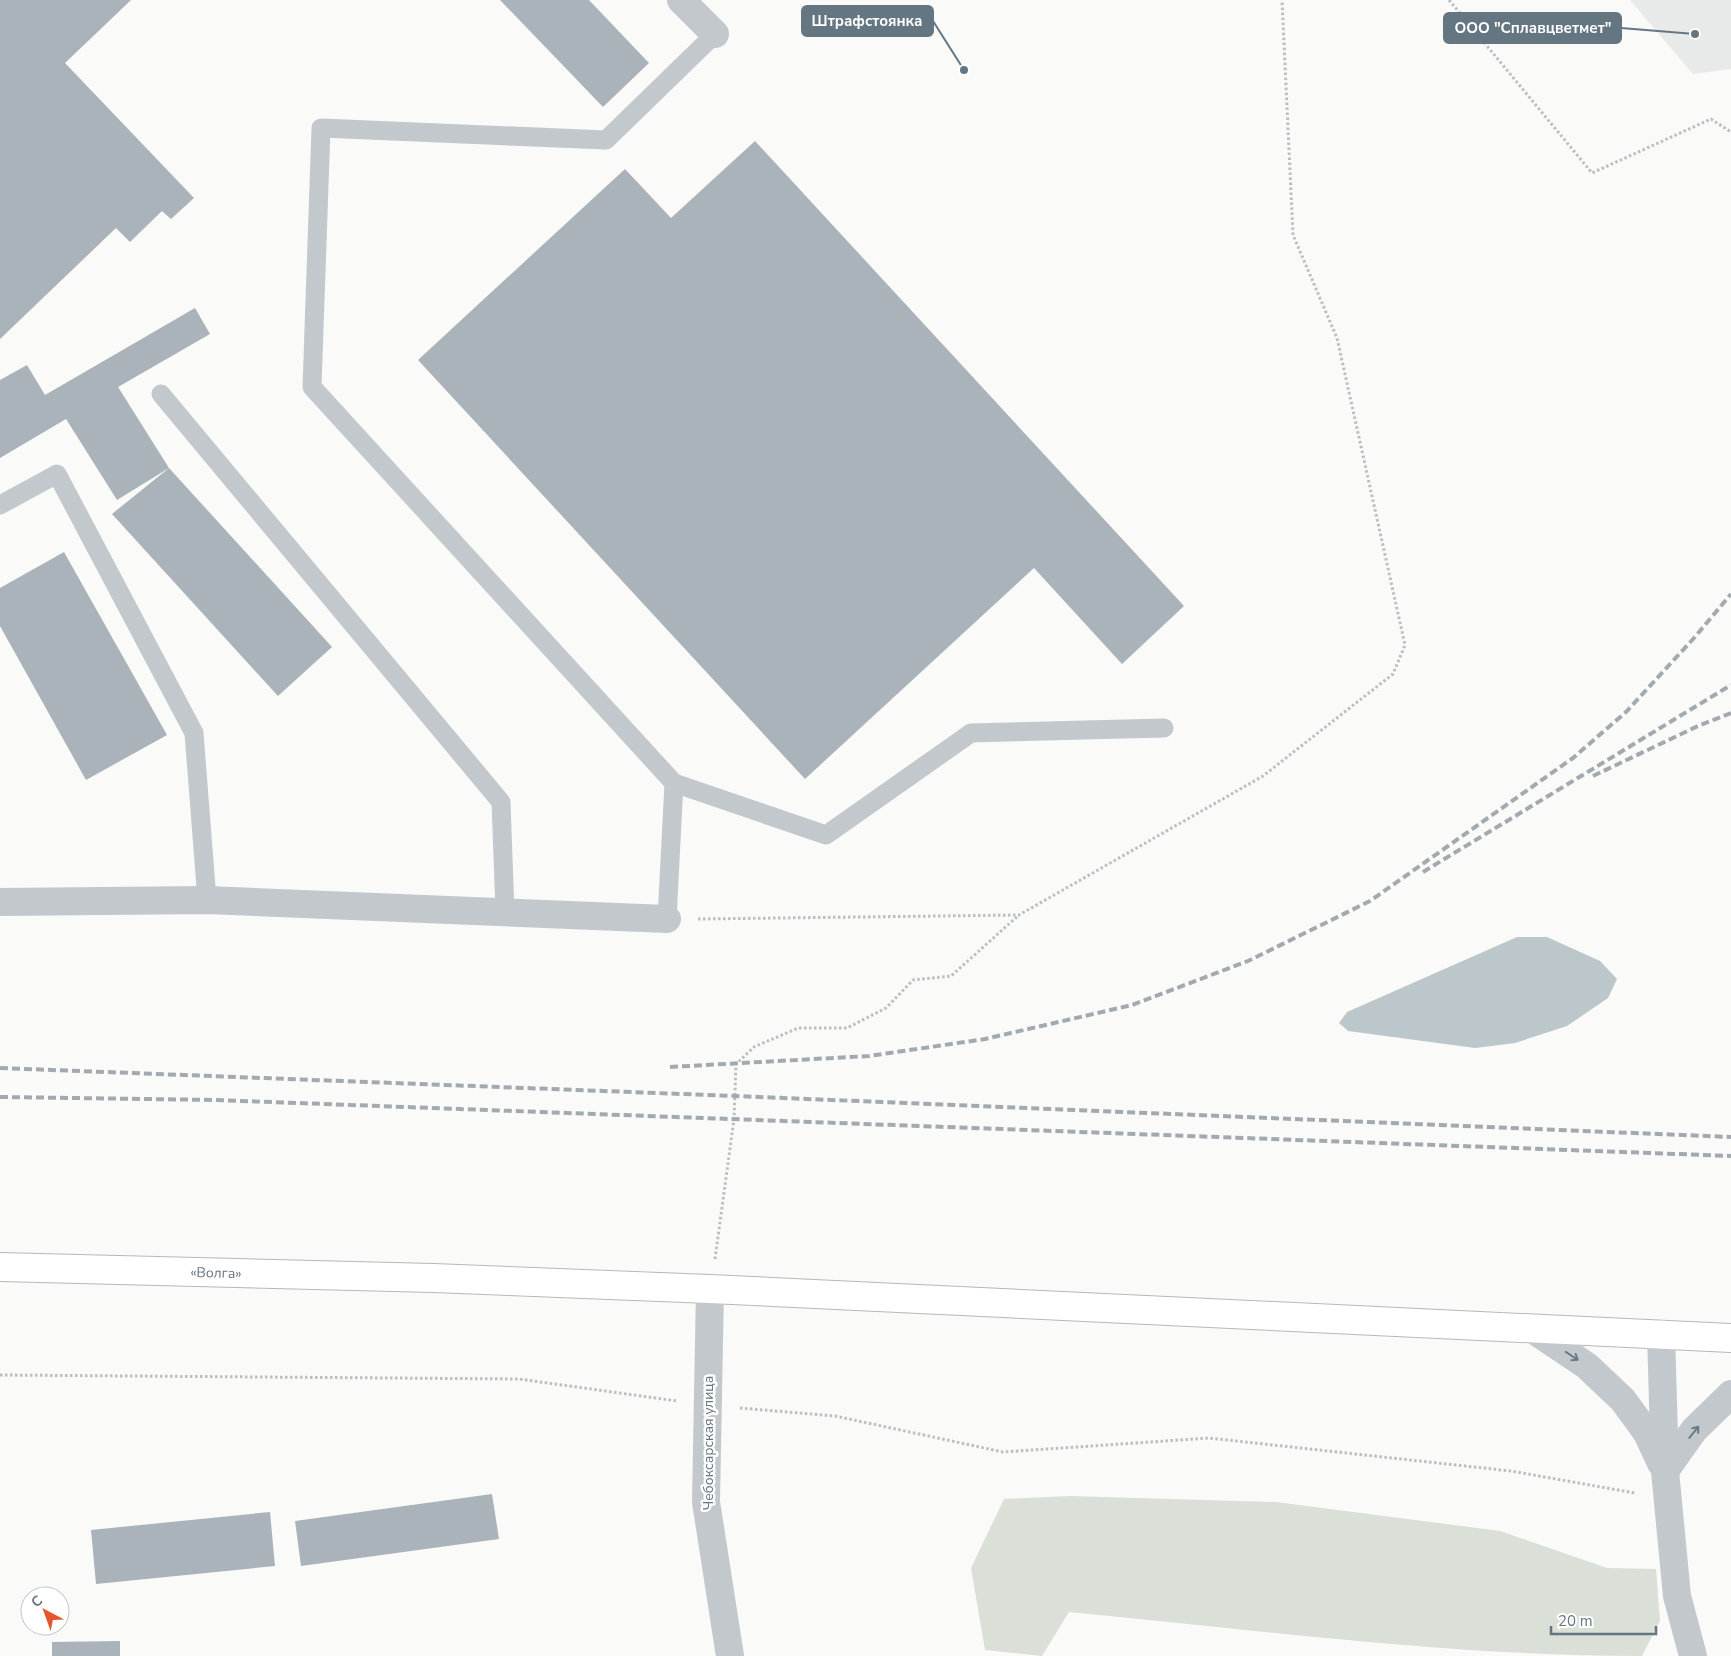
<svg xmlns="http://www.w3.org/2000/svg" width="1731" height="1656" font-family="'Nunito Sans',sans-serif">
<rect width="100%" height="100%" fill="#fafaf8"/>
<polygon fill="#e8e9e9" points="1630,0 1731,0 1731,69 1693,74"/>
<path fill="#dadfd7" d="M1070 1496 1276 1502 1500 1531 1607 1568 1656 1569 1660 1621 1642 1656C1451 1656 1260 1630 1069 1612L1042 1656 985 1650 971 1568 1004 1499Z"/>
<polygon fill="#bbc7cb" points="1517,937 1547,937 1600,961 1617,979 1608,998 1567,1026 1515,1043 1475,1048 1348,1031 1339,1023 1347,1012"/>
<g fill="#aab3b9">
<polygon points="0,0 131,0 65,63 194,198 171,219 162,211 130,242 116,228 0,339"/>
<polygon points="500,0 589,0 649,63 603,107"/>
<polygon points="755,141 1184,606 1122,664 1034,568 805,779 418,360 625,169 671,218"/>
<polygon points="195,308 210,334 118,387 169,468 117,500 66,419 0,458 0,380 27,365 45,395"/>
<polygon points="169,468 332,647 278,696 112,514"/>
<polygon points="64,552 167,735 86,780 0,626 0,588"/>
<polygon points="492,1494 499,1539 301,1566 295,1521"/>
<polygon points="270,1512 275,1566 96,1584 91,1530"/>
<polygon points="120,1641 120,1656 52,1656 52,1642"/>
</g>
<g fill="none" stroke-linecap="round" stroke-linejoin="round">
<g stroke="#b4b9bd" stroke-width="30">
<g id="trunk">
<path id="s1" d="M0 1267 433 1278 710 1289 1731 1338"/>
</g>
</g>
<g stroke="#bbbfc2" stroke-width="3" stroke-dasharray="2.5 2.5" stroke-linecap="butt">
<polyline points="1449,0 1592,173 1711,119 1731,132"/>
<polyline points="698,919 1019,915 1263,776 1393,674 1405,645 1337,338 1293,235 1282,0"/>
<polyline points="715,1259 734,1119 736,1064 754,1047 798,1028 847,1028 886,1008 913,980 951,976 1019,915"/>
<polyline points="0,1375 519,1379 677,1401"/>
<polyline points="740,1408 835,1416 1003,1452 1209,1438 1511,1471 1635,1493"/>
</g>
<g stroke="#c3c8cc" stroke-width="19">
<polyline points="161,394 501,802 505,912"/>
<polyline points="0,505 57,474 194,733 207,900"/>
<polyline points="674,783 826,835 971,733 1164,728"/>
<polyline points="667,919 674,783 312,387 321,128 606,140 715,34"/>
</g>
<g stroke="#c3c8cc" stroke-width="28">
<polyline points="681,0 715,34"/>
<polyline points="0,902 207,900 667,919"/>
<polyline points="710,1289 706,1502 730,1656"/>
</g>
<g stroke="#c3c8cc" stroke-width="28">
<polyline points="1532,1329 1587,1366 1623,1400 1647,1433 1661,1463"/>
<polyline points="1661,1334 1665,1471 1677,1596 1693,1656"/>
<polyline points="1665,1471 1694,1430 1731,1394"/>
</g>
<use href="#trunk" stroke="#fff" stroke-width="28"/>
<g stroke="#a2aab0" stroke-width="4" stroke-dasharray="8 4" stroke-linecap="butt">
<polyline points="1593,776 1698,726 1731,713"/>
<polyline points="1423,872 1731,685"/>
<polyline points="670,1067 869,1056 985,1039 1132,1005 1248,961 1370,901 1573,758 1626,712 1694,638 1731,594"/>
<polyline points="0,1068 735,1096 1731,1137"/>
<polyline points="0,1097 216,1100 1731,1156"/>
</g>
</g>
<defs><path id="oneway-shaft" d="M-6 0H5M1.5-3L5.5 0L1.5 3" fill="none" stroke-width="1.6" stroke-linecap="round" stroke-linejoin="round" transform="scale(1.25)"/></defs>
<g stroke="#6a7a87">
<use href="#oneway-shaft" transform="translate(1572 1356) rotate(34)"/>
<use href="#oneway-shaft" transform="translate(1694 1432) rotate(-51)"/>
</g>
<g text-anchor="middle" stroke-width="5" stroke-linejoin="round" paint-order="stroke">
<g font-size="14" fill="#657683" stroke="#fff">
<text dy="5" stroke="none"><textPath href="#s1" startOffset="216">«Волга»</textPath></text>
<text transform="translate(708 1443) rotate(-90)" y="5">Чебоксарская улица</text>
</g>
</g>
<path fill="none" stroke="#657683" stroke-width="2" d="M964 70L933 21M1695 34L1621 28"/>
<g fill="#657683" stroke="#fff" stroke-width="2">
<circle cx="964" cy="70" r="5"/>
<circle cx="1695" cy="34" r="5"/>
</g>
<g fill="#657683" stroke="#657683" stroke-width="2">
<rect x="802" y="6" width="131" height="30" rx="5"/>
<rect x="1444" y="13" width="177" height="30" rx="5"/>
</g>
<g font-size="15" text-anchor="middle" font-weight="bold" fill="#fff">
<text x="867" y="26">Штрафстоянка</text>
<text x="1533" y="33">ООО "Сплавцветмет"</text>
</g>
<g transform="translate(45 1611) rotate(319)"><circle r="24" fill="#ffffff" stroke="#c1c8cd"/>
<path d="M0-4L9 19L0 12L-9 19Z" fill="#e4572e"/>
<text y="-8" font-size="14" font-weight="bold" text-anchor="middle" fill="#657683">С</text>
</g>
<path d="M1551 1626v8h105v-8" fill="none" stroke="#657683" stroke-width="2.5"/>
<text x="1558" y="1626" font-size="15" fill="#657683" stroke="#ffffff" stroke-width="4" paint-order="stroke">20 m</text>
</svg>
